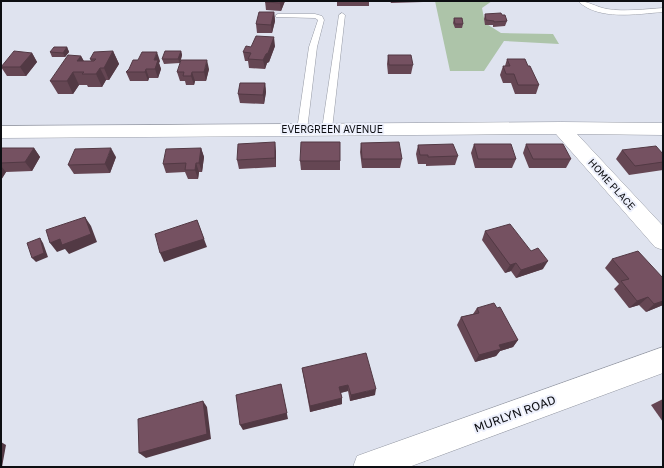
<svg xmlns="http://www.w3.org/2000/svg" width="664" height="468" font-family="'Golos Text',sans-serif">
<rect width="100%" height="100%" fill="#dfe3ef"/>
<polygon fill="#adc4a9" points="435,1 492,1 482,8 485,23 501,33 553,34 559,44 504,41 484,71 450,71"/>
<g fill="none" stroke-linecap="round" stroke-linejoin="round">
<g stroke="#969aa5" stroke-width="1">
<g id="lane">
<path d="M578 1C588 1 596 7 607 9 625 12 645 9 663 8V12C637 14 598 21 578 1Z"/>
<polygon points="342,13 345,15 332,129 327,132 322,129 339,15"/>
<polygon points="278,14 315,14 322,16 324,20 317,47 307,130 302,133 297,130 309,47 318,20 315,18 276,17 276,15"/>
</g>
</g>
<g stroke="#969aa5" stroke-width="1">
<g id="street">
<polygon points="561,122 663,123 663,135 577,134 663,226 663,250 655,247 556,134 1,138 1,126"/>
<polygon points="663,347 663,373 409,467 353,467 357,456 368,452"/>
</g>
</g>
<use href="#lane" fill="#fff" fill-rule="evenodd"/>
<use href="#street" fill="#fff" fill-rule="evenodd"/>
</g>
<g fill="#654653">
<polygon points="265,1 285,1 281,11 266,10"/>
<rect x="337" y="1" width="32" height="5"/>
<polygon points="390,1 423,1 423,2 391,3"/>
<polygon points="274,12 275,21 272,33 257,33 256,24"/>
<polygon points="485,14 502,15 507,21 505,26 493,27 493,25 485,25 484,19"/>
<polygon points="454,18 463,24 462,28 455,28 453,23"/>
<polygon points="275,46 269,62 267,63 265,69 249,68 248,61 245,61 243,52 251,47"/>
<polygon points="67,47 69,52 65,57 52,57 50,52"/>
<polygon points="113,51 119,64 109,80 106,80 102,87 88,87 87,85 79,85 73,94 58,94 50,81 81,56 84,61 91,61 90,59"/>
<polygon points="181,51 182,55 180,63 164,64 162,59"/>
<polygon points="32,53 37,62 26,76 7,76 1,67"/>
<polygon points="388,55 413,65 411,74 388,74 387,64"/>
<polygon points="507,59 528,66 539,85 536,94 515,94 511,83 503,83 500,75 503,66 505,66"/>
<polygon points="160,61 159,63 161,69 158,78 149,78 148,81 130,81 126,72"/>
<polygon points="209,69 206,81 195,81 194,85 186,85 185,81 180,81 177,72"/>
<polygon points="265,83 266,92 264,104 240,103 238,94"/>
<polygon points="361,143 402,159 400,168 362,168 360,152"/>
<polygon points="474,144 516,159 512,168 475,168 471,153"/>
<polygon points="526,144 571,159 566,168 529,168 523,153"/>
<polygon points="418,145 458,156 455,165 426,166 426,164 418,164 416,154"/>
<polygon points="1,148 34,148 40,157 32,171 6,172 1,180"/>
<polygon points="201,148 204,157 202,172 199,172 198,179 188,179 185,172 166,173 163,164"/>
<polygon points="622,150 663,154 663,170 629,175 616,159"/>
<polygon points="276,151 276,167 239,169 237,160"/>
<polygon points="116,157 110,173 74,174 68,165"/>
<polygon points="300,161 340,161 340,170 301,170"/>
<polygon points="485,231 531,251 543,269 516,278 511,271 505,273 482,240"/>
<polygon points="612,259 663,278 663,305 646,312 639,305 629,308 614,289 619,284 605,268"/>
<polygon points="477,308 497,308 518,340 513,347 500,351 496,356 475,362 457,325 461,317 473,314"/>
<polygon points="302,368 375,395 350,401 348,391 341,393 342,398 342,404 310,412"/>
<polygon points="663,399 663,422 651,405"/>
</g>
<g fill="#523944">
<polygon points="281,1 285,1 281,11 280,3"/>
<polygon points="274,12 275,21 272,33 271,25"/>
<polygon points="274,37 275,46 269,62 267,63 265,69 263,60"/>
<polygon points="67,47 69,52 65,57 63,53"/>
<polygon points="113,51 119,64 109,80 104,68"/>
<polygon points="181,51 182,55 180,63 178,59"/>
<polygon points="157,52 160,61 159,63 161,69 158,78 155,69 154,60"/>
<polygon points="32,53 37,62 26,76 20,67"/>
<polygon points="81,56 87,68 77,61"/>
<polygon points="207,60 209,69 206,81 204,72"/>
<polygon points="100,68 106,80 102,87 96,74"/>
<polygon points="146,69 149,78 148,81 145,72"/>
<polygon points="73,72 79,85 73,94 67,81"/>
<polygon points="192,72 195,81 194,85 191,76"/>
<polygon points="265,83 266,92 264,104 263,95"/>
<polygon points="275,142 276,151 276,167 275,158"/>
<polygon points="34,148 40,157 32,171 25,162"/>
<polygon points="111,148 116,157 110,173 105,164"/>
<polygon points="201,148 204,157 202,172 199,163"/>
<polygon points="196,163 199,172 198,179 195,170"/>
<polygon points="1,166 6,172 1,180"/>
<polygon points="85,217 91,226 97,242 69,254 65,249 57,252 50,243"/>
<polygon points="197,220 207,247 164,262 160,253"/>
<polygon points="40,238 43,243 48,257 36,262 32,258"/>
<polygon points="548,261 543,269 516,278 521,270"/>
<polygon points="516,263 511,271 505,273 510,265"/>
<polygon points="648,297 639,305 629,308 637,301"/>
<polygon points="663,301 663,305 646,312 654,304"/>
<polygon points="518,340 513,347 500,351 496,356 475,362 479,355 499,345"/>
<polygon points="281,384 288,419 243,430 240,425"/>
<polygon points="348,385 348,391 339,393 339,387"/>
<polygon points="376,389 375,395 350,401 351,395"/>
<polygon points="342,398 342,404 310,412 310,406"/>
<polygon points="203,401 207,407 211,439 146,458 139,453"/>
<polygon points="1,442 6,445 2,467 1,467"/>
</g>
<g fill="#755161" stroke="#523944">
<polygon points="265,1 281,1 280,3 265,2"/>
<polygon points="259,12 274,12 271,25 256,24"/>
<polygon points="501,13 502,15 505,15 507,21 494,22 494,21 486,20 485,14"/>
<polygon points="454,18 462,18 463,24 455,24"/>
<polygon points="256,36 274,37 268,53 266,54 263,60 248,59 251,53 243,52 246,46 251,47"/>
<polygon points="54,47 67,47 63,53 50,52"/>
<polygon points="14,51 32,53 20,67 1,67"/>
<polygon points="113,51 104,68 100,68 96,74 82,74 84,72 73,72 67,81 50,81 68,55 81,56 77,61 94,61 96,59 90,59 94,52"/>
<polygon points="165,51 181,51 178,59 162,59"/>
<polygon points="142,52 157,52 154,60 158,60 155,69 146,69 145,72 126,72 129,69 133,60 138,60"/>
<polygon points="388,55 411,55 413,65 389,65"/>
<polygon points="507,59 525,59 528,66 530,66 539,85 518,85 514,74 506,74 503,66 510,66"/>
<polygon points="181,60 207,60 204,72 192,72 191,76 183,76 184,72 177,72"/>
<polygon points="240,83 265,83 263,95 238,94"/>
<polygon points="275,142 275,158 237,160 238,144"/>
<polygon points="301,142 340,142 340,161 300,161"/>
<polygon points="399,142 402,159 362,159 361,143"/>
<polygon points="453,144 458,156 428,157 428,155 420,155 418,145"/>
<polygon points="474,144 511,144 516,159 478,159"/>
<polygon points="526,144 563,144 571,159 533,159"/>
<polygon points="656,146 663,154 663,162 635,166 622,150"/>
<polygon points="1,148 34,148 25,162 1,163"/>
<polygon points="111,148 105,164 68,165 75,149"/>
<polygon points="201,148 199,163 196,163 195,170 185,170 186,163 163,164 166,149"/>
<polygon points="85,217 91,234 62,245 60,239 50,243 46,230"/>
<polygon points="197,220 204,239 160,253 155,234"/>
<polygon points="510,224 531,251 538,248 548,261 521,270 516,263 510,265 485,231"/>
<polygon points="40,238 44,253 32,258 27,243"/>
<polygon points="638,251 663,278 663,301 654,304 648,297 637,301 621,281 629,279 612,259"/>
<polygon points="494,303 497,308 500,307 518,340 499,345 501,349 479,355 461,317 479,313 477,308"/>
<polygon points="366,353 376,389 351,395 348,385 339,387 342,398 310,406 302,368"/>
<polygon points="281,384 287,413 240,425 236,395"/>
<polygon points="203,401 207,434 139,453 138,419"/>
</g>
<g text-anchor="middle" stroke-width="4" stroke-linejoin="round" paint-order="stroke">
<g font-size="10" fill="#0d0e12" stroke="#edf0fc">
<text x="332" y="133">EVERGREEN AVENUE</text>
<text transform="translate(612 184) rotate(48)" y="4">HOME PLACE</text>
</g>
<g font-size="12" fill="#0d0e12" stroke="#edf0fc">
<text transform="translate(515 414) rotate(-20)" y="4">MURLYN ROAD</text>
</g>
</g>
<rect width="664" height="468" fill="none" stroke="#0d0e12" stroke-width="4"/>
</svg>
